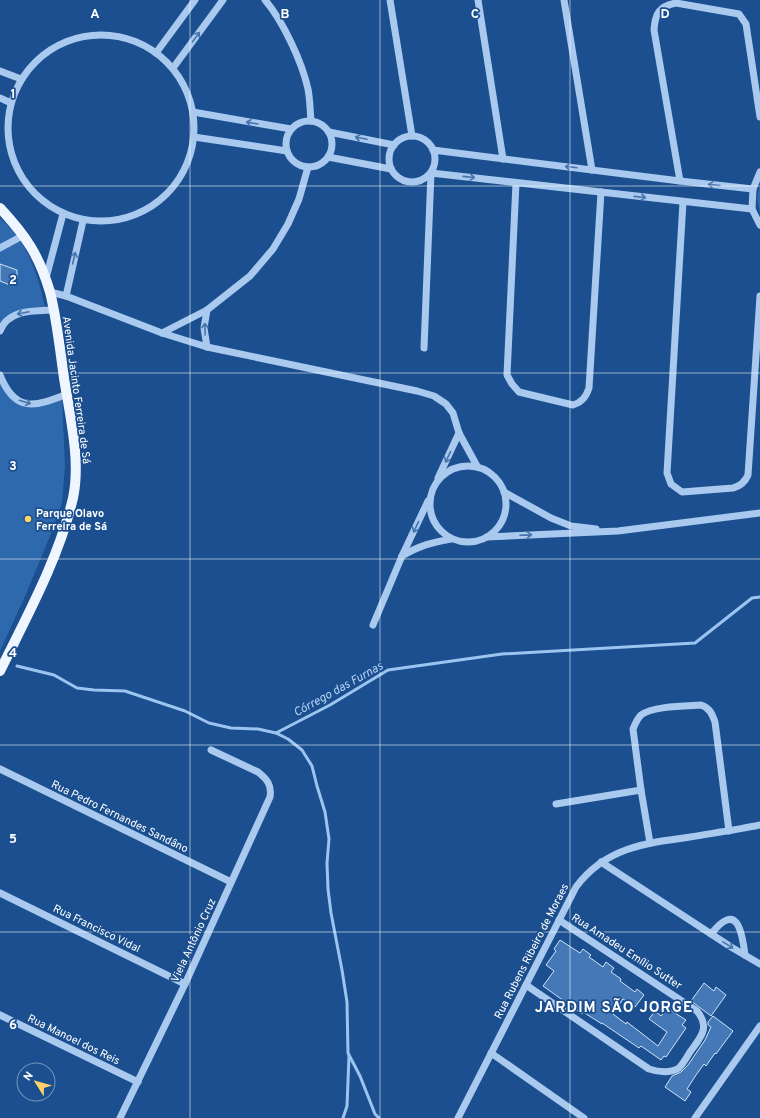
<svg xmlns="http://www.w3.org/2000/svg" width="760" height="1118" font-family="Overpass,sans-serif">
<rect width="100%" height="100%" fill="#1b4f8f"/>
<g fill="#2e69ad">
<polygon points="760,184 760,213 757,198"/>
<path d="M0 218C7 225 16 232 21 241 33 261 40 284 45 307 26 305 14 317 0 327Z"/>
<polygon points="0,377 22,403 62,398 65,466 62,503 50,536 26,594 0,651"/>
</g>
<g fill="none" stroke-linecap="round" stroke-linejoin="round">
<g stroke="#9cc4f0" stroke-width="3">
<polyline points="17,666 54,675 77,688 94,690 125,691 185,711 209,723 231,728 258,729 276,733 288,739 302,750 312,766 317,786 325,812 329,839 327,863 328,889 331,913 342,970 347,1002 348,1053 360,1076 375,1114 379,1118"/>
<polyline points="276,733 330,705 388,670 502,654 695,643 752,598 760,597"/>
<polyline points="343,1118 347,1106 349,1056"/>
</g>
</g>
<g fill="#4478b7" stroke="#cfe3fa">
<polygon points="0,264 17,270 17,278 14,283 10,285 0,281"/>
<polygon points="560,940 580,953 583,949 591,955 589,957 603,967 606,962 614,968 611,972 621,979 620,981 635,992 637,989 644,995 635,1007 623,999 613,1014 626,1024 627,1022 658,1046 667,1032 649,1019 655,1011 661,1016 667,1008 686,1020 682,1025 686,1028 666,1057 664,1056 661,1060 641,1046 639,1048 602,1023 602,1024 583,1012 582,1014 543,986 554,971 546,965 556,951 554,949"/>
<polygon points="704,983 714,991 716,987 726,995 711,1016 691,1001"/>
<polygon points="713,1016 733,1031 716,1054 715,1053 706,1066 704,1064 696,1075 687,1089 691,1092 685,1101 665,1087 672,1076 681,1072 688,1065 705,1040 711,1027 708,1025 708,1022"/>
</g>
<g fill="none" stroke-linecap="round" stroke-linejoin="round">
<g stroke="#a9c9ee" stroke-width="7">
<path d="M265 0C283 21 302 62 308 89 310 99 310 110 311 121"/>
<polyline points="390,0 412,136"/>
<polyline points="478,0 503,159"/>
<polyline points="564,0 592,170"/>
<circle cx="101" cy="128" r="93"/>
<polyline points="156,53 195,0"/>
<polyline points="173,68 223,0"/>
<polyline points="0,71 21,79"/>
<polyline points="0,98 11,103"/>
<polyline points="193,112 291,129"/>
<circle cx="309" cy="144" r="23"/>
<polyline points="329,132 394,145"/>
<circle cx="412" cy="159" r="23"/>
<polyline points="194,137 287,151"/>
<polyline points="433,150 680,181 753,189"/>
<polyline points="328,157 391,169"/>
<polyline points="760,172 753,189 752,209 760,225"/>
<path d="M680 181 654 30C655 14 659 6 676 3L739 14 746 24 760 117"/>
<path d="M516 183 507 375 512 384 519 392 573 405C582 402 586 397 589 388L601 192"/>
<path d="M683 202 667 473 671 484 682 492 733 488C741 486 745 482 748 475L760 296"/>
<polyline points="0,248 24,235"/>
<polyline points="46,278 63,214"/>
<polyline points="50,292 66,296 162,333 207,347 417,391 434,396 446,404 453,413 459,433 477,466"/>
<polyline points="66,296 83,221"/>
<polyline points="207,310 204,328 207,347"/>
<path d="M0 331C8 309 34 311 54 310"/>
<polyline points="162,333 207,310 250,276 273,249 288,224 299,199 308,167"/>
<polyline points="424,348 431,173 752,209"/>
<path d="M0 375C15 413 35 407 67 394"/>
<circle cx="468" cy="504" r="38"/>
<polyline points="438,478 459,433"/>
<polyline points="504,492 551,518 571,526 596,529"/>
<polyline points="487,537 618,531 760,513"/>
<path d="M402 556C421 545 430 543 451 539"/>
<polyline points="373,625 402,556 428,501"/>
<polyline points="0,769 231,882"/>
<polyline points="556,804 641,790"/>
<path d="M650 843 641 790 633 729C635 724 637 719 641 715 653 706 685 706 701 705 710 708 712 714 715 722L729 831"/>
<polyline points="601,862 731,947 760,964"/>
<polyline points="0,893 185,984"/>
<path d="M711 934C737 901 742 931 745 955"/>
<path d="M526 985 649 1069C658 1072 669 1074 679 1068 683 1064 687 1057 690 1052 700 1038 711 1028 697 1011L559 920"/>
<polyline points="0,1015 138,1082"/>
<polyline points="491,1053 584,1118"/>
<path d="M120 1118 185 984 270 797C272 785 267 779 258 772L211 750"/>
<path d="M458 1118 576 887C605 848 645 843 690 837 714 833 737 830 760 825"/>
<polyline points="695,1118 760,1026"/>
</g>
<path stroke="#f0f6ff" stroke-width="10" d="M0 208C26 236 39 255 50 292 57 320 60 350 64 378 70 416 81 461 73 498 59 558 27 616 0 671"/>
</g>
<defs><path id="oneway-shaft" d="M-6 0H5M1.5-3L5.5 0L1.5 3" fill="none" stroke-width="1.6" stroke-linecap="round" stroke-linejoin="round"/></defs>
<g stroke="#4674ac">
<use href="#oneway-shaft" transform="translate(196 37) rotate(-54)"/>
<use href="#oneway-shaft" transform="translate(252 123) rotate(-170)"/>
<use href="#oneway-shaft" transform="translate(361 138) rotate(-168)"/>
<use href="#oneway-shaft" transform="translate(571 167) rotate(-173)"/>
<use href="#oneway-shaft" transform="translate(469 177) rotate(6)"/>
<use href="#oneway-shaft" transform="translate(714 185) rotate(-174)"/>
<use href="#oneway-shaft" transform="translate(640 197) rotate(6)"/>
<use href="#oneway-shaft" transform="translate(74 258) rotate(-77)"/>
<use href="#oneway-shaft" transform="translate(23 313) rotate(168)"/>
<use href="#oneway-shaft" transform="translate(205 329) rotate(-91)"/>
<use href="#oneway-shaft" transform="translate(25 402) rotate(17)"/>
<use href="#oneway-shaft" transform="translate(448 457) rotate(115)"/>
<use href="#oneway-shaft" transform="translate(416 527) rotate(116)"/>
<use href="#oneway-shaft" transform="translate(526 535) rotate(-2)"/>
<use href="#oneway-shaft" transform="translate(728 945) rotate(32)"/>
</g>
<path fill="none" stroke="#fff" stroke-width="1" stroke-opacity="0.55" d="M190 0V1118M380 0V1118M570 0V1118M0 186H760M0 373H760M0 559H760M0 745H760M0 932H760"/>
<circle fill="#ffd166" stroke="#1b4f8f" stroke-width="1.5" cx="28" cy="519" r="4"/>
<g text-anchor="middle" stroke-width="3.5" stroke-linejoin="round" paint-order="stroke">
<g font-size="11" fill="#fff" stroke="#1b4f8f">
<text transform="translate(77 390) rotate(82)" y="4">Avenida Jacinto Ferreira de Sá</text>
<text transform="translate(120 816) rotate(26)" y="4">Rua Pedro Fernandes Sandâno</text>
<text transform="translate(97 928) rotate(26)" y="4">Rua Francisco Vidal</text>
<text transform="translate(193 940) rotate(-65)" y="4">Viela Antônio Cruz</text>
<text transform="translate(531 951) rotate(-63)" y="4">Rua Rubens Ribeiro de Moraes</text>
<text transform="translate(627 951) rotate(33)" y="4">Rua Amadeu Emílio Sutter</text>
<text transform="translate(74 1039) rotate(26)" y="4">Rua Manoel dos Reis</text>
</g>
<g font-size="11" font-weight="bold" fill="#fff" stroke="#1b4f8f" text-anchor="start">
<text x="36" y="517">Parque Olavo<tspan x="36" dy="13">Ferreira de Sá</tspan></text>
</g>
<g font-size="12" font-style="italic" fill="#b5d3f5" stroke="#1b4f8f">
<text transform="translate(338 689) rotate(-29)" y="4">Córrego das Furnas</text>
</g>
<g font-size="15" font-weight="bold" letter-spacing="1" fill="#fff" stroke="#1b4f8f">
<text x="614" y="1012">JARDIM SÃO JORGE</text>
</g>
</g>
<g font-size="13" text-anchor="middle" font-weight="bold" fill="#fff" stroke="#1b4f8f" stroke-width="3.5" stroke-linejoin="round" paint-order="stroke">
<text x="95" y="18">A</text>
<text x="285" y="18">B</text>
<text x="475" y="18">C</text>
<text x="665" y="18">D</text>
<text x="13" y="98">1</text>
<text x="13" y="284">2</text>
<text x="13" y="470">3</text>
<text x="13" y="657">4</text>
<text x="13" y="843">5</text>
<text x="13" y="1029">6</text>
</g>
<g transform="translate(36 1082) rotate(307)"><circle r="19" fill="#1b4f8f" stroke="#7695bc"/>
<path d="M0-3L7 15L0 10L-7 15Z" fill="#ffd166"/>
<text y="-6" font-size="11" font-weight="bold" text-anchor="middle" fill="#ffffff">N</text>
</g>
</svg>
